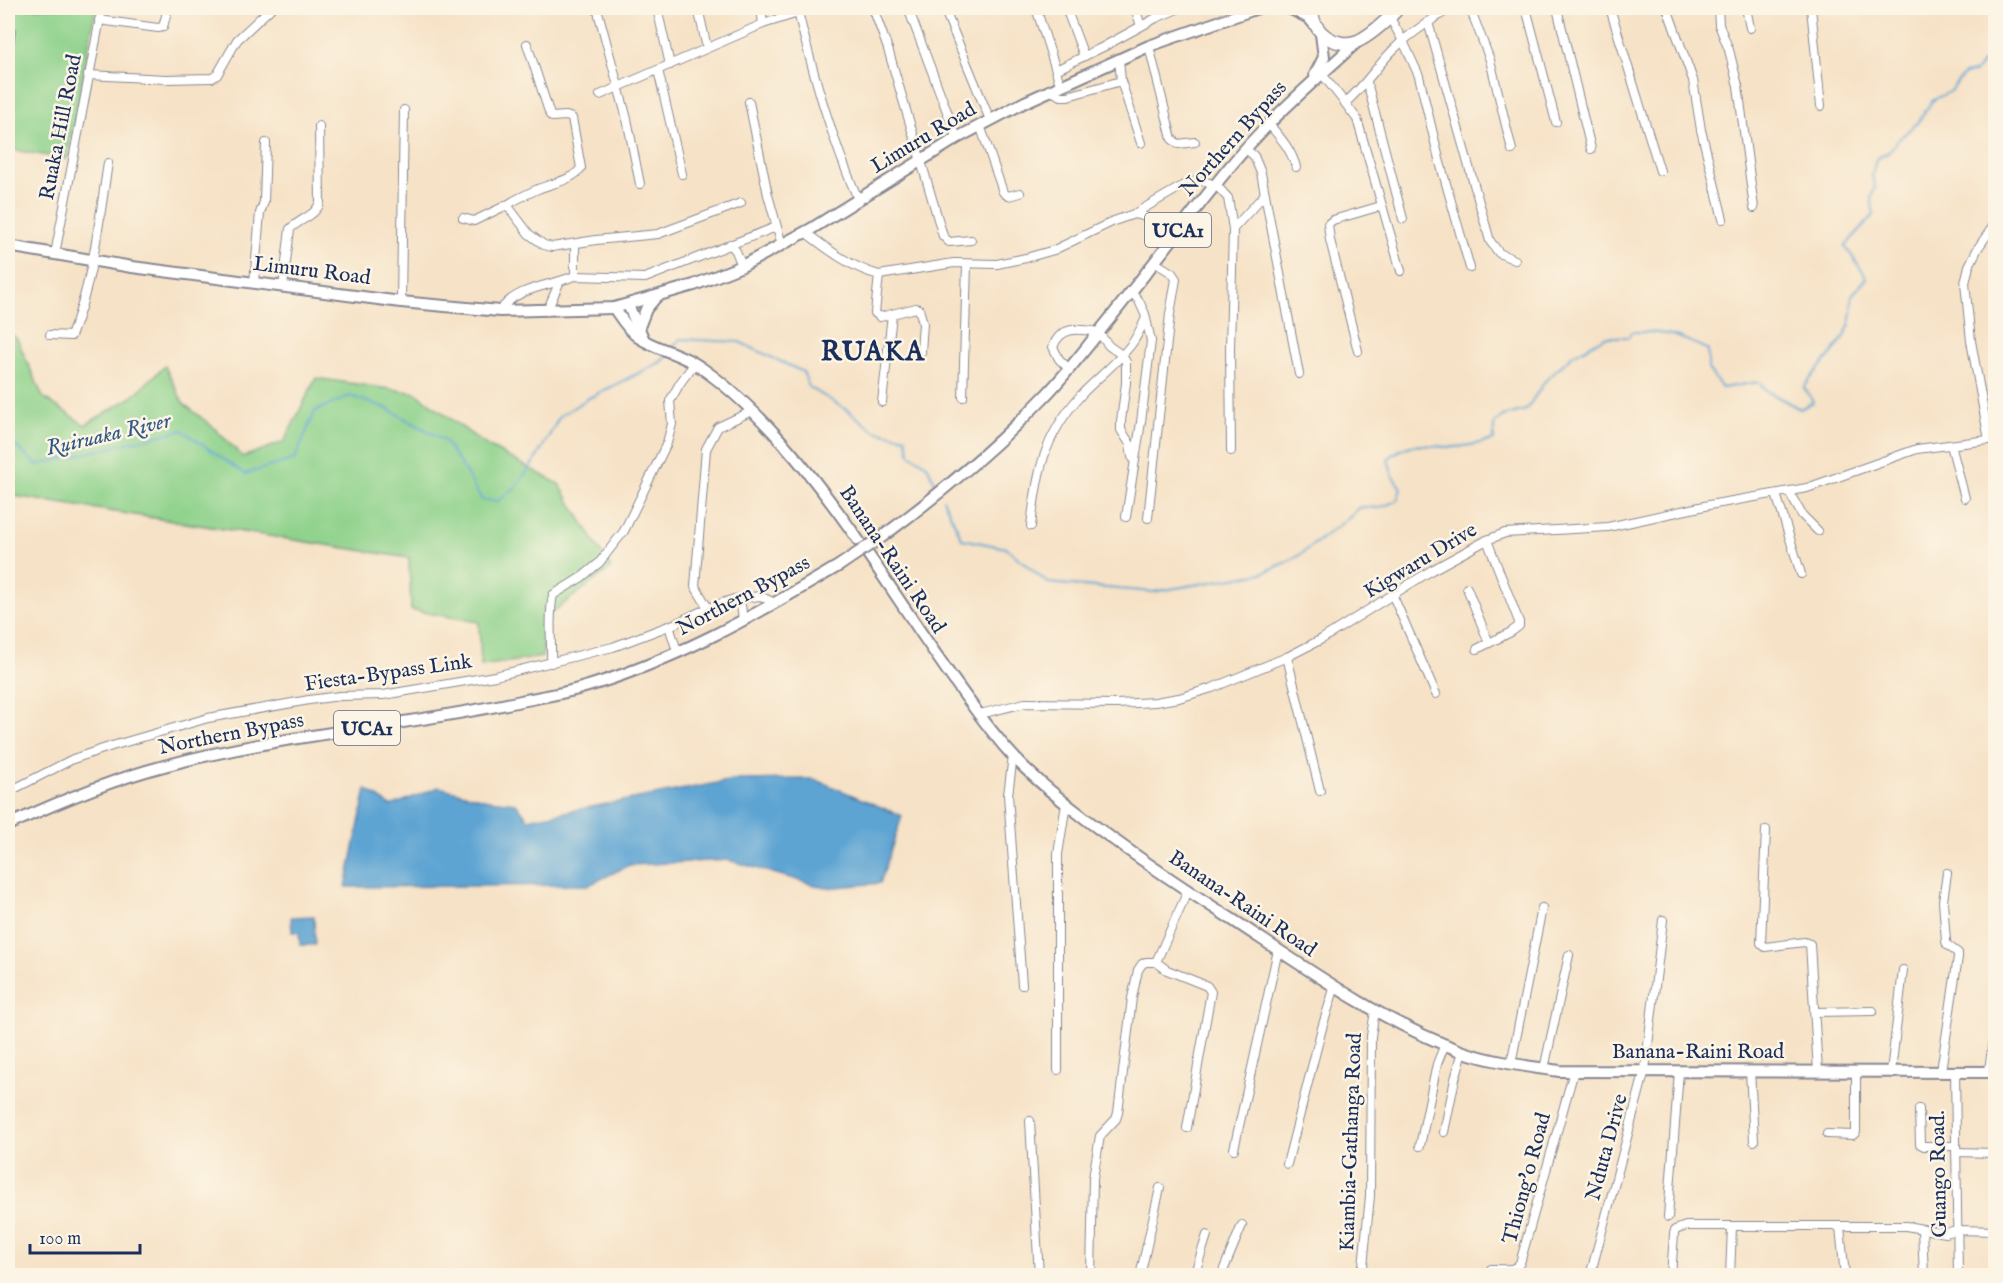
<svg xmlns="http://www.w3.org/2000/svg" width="2003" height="1283" font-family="'IM FELL English',serif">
<rect width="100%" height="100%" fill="#fcf5e5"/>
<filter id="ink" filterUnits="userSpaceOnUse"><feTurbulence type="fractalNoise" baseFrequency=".0167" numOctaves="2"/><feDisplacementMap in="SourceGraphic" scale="12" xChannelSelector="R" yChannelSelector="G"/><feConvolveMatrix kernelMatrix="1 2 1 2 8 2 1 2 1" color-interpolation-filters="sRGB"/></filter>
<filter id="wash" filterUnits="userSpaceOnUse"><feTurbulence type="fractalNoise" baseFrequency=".008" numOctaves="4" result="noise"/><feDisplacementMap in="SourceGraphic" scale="24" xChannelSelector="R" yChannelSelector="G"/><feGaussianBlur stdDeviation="1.35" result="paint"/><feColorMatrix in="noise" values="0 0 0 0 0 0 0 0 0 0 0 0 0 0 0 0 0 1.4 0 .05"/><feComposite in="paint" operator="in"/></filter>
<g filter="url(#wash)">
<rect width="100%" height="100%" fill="#f6e2c6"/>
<g fill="#8ed28b" stroke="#548074" stroke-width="1.5">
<polygon points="8,8 96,8 67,159 8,149"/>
<polygon points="8,331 17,339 43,397 85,425 132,397 165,366 183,403 213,427 243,457 284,442 316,378 416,393 486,445 559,484 611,568 549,615 542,657 481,666 479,622 411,610 409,558 8,495"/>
</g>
<g fill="#5da4d3" stroke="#3c6a98" stroke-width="1.5">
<polygon points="814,779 902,816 880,883 825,888 728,860 629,865 589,885 346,887 366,789 391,806 439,787 488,800 516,803 528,819 733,780"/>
<polygon points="314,916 315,945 300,945 299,932 292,932 291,917"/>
</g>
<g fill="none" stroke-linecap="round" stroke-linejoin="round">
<g stroke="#5da4d3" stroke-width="2">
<polyline points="672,348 680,339 739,342 803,372 809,387 847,410 875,431 906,438 910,454 927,465 937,487"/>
<polyline points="8,439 37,465 182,430 245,474 295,459 315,411 350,396 384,407 444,440 465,471 482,500 498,501 516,487 537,457 560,416 587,399 661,362 667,355"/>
<path d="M943 499 962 539 1006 548 1048 583 1153 592 1263 573 1297 557 1350 517 1360 507 1379 508 1397 501 1401 488 1393 477 1388 459C1412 437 1426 448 1456 447 1468 446 1481 443 1494 440V424L1503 416 1526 410 1545 381 1573 355 1605 337H1629L1631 332C1665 331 1678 335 1708 350V369L1722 388 1759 382 1767 391 1800 409 1814 402 1804 388C1817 366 1847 344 1851 318 1853 311 1852 302 1852 295L1867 278 1845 246 1874 215 1871 198 1875 187 1872 176 1876 159 1889 152 1898 140 1918 122 1932 101 1950 91 1964 74 1975 72 1996 46"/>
</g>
</g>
</g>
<g filter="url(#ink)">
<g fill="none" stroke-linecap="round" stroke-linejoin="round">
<g stroke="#888892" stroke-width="10">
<g id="minor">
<polyline points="597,8 627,119 640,184"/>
<polyline points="657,8 670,65"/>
<polyline points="698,8 707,48"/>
<polyline points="761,8 763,24"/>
<path d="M797 8C813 73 831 138 858 199"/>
<polyline points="873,8 888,49 943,236 949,242 971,240"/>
<polyline points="908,8 957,138"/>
<polyline points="944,8 990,120"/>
<polyline points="1036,8 1056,70"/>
<polyline points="1066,8 1084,56"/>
<polyline points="1135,8 1141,26"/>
<polyline points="1470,8 1490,60 1512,150"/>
<polyline points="1526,8 1556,122"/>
<polyline points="1557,8 1591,149"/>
<polyline points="1610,8 1660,171"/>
<polyline points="1667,8 1693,80 1701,130 1723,219"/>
<polyline points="1718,8 1719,25 1729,50 1738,86 1754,208"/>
<polyline points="1746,8 1750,28"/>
<polyline points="1811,8 1821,106"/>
<polyline points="1390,18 1403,41 1419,76 1439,159 1470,268"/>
<polyline points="99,20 158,28 163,27 168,8"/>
<polyline points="1428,22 1490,241 1499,253 1515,260"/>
<polyline points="8,26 11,30 8,50"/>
<polyline points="1149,46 1172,139 1178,144 1195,142"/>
<polyline points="1119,59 1121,81 1141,143"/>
<polyline points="658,70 682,174"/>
<path d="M1322 74 1345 103C1364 87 1376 67 1393 50 1410 33 1431 20 1451 8"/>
<polyline points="88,75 166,79 212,78 217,75 237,40 271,8"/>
<polyline points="1367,82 1403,219"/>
<polyline points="1060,85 1056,70 1103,47 1156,18 1180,8"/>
<polyline points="1049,90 1061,96 1068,96 1121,81"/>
<polyline points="600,95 763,24 798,13"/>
<polyline points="749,102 768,195 782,245"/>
<polyline points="1345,103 1357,119 1401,271"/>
<path d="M1268 123C1280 137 1291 149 1296 167"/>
<polyline points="980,125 1003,192 1008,196 1020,193"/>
<polyline points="1246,149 1254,156 1261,173 1299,374"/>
<path d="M507 205C516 199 527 194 538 189 552 183 572 181 581 168L572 118 566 116 552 117 550 115 527 44"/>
<polyline points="1134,214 1189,182 1203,181 1216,185 1228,198 1233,229 1230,349 1231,451"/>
<polyline points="463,218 474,221 507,205 529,234 544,245 552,247 596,240 658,234 741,203"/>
<polyline points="1233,229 1264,195"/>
<path d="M805 232C827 249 852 268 879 275L954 263 997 264 1026 258 1054 250 1114 221 1134 214 1143 216 1153 222 1170 241"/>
<polyline points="730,244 736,251 742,266"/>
<polyline points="55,254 102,8"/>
<polyline points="879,275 875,313 880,317 916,308 919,309 923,323 921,352"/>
<polyline points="575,276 575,244"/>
<polyline points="254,283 260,213 264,202 266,143"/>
<path d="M283 287 290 229C300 219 315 216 320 203L319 126"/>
<polyline points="401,302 404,110"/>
<path d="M500 311C513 291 539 287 560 281"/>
<polyline points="547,311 560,281 575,276 645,278 776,227"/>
<path d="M50 335 71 336C93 282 99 221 108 163"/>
<polyline points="1358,351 1330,240 1328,224 1333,220 1381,206"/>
<path d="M1069 369 1059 359 1053 347C1061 325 1080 329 1098 332L1109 346 1122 355 1126 362V383L1121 421V430L1130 444 1132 457"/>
<polyline points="963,397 967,264"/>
<polyline points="882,402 892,315"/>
<polyline points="1989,440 1971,341 1965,283 1969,266 1978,248 1996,222"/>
<polyline points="1951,445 1965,498"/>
<polyline points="1789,492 1802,515 1818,531"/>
<polyline points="1776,494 1801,574"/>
<polyline points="1126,517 1141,422 1151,341 1145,314 1139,301 1131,291"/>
<polyline points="1148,518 1170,314 1176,279 1172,273 1154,262"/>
<path d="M1031 526C1037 473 1043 437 1081 395 1098 377 1119 362 1133 342 1138 335 1142 326 1146 318"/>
<polyline points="1467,588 1489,643"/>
<polyline points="1393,596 1436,694"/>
<polyline points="740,598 743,620"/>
<polyline points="708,608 695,586 706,449 718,427 752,411"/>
<polyline points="669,626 677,651"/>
<polyline points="1477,649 1511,632 1519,626 1519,622 1487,540"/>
<polyline points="1287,657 1320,791"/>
<path d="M551 663C552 640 548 617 553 595L582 577 599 563 624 531 667 443 672 424 670 401 680 383 695 363"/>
<polyline points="980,714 1025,703 1117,704 1155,702 1179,698 1212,688 1287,657 1322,639 1432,570 1487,540 1505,533 1608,527 1709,505 1807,488 1917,449 1996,439"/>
<polyline points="1013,756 1008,795 1022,985"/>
<polyline points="8,792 73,759 112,746 208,718 309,700 340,696 383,695 495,676 613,647 674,624 708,608 734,599 760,596 775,603"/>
<polyline points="1766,830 1761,943 1765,947 1804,942 1810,944 1818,1071"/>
<polyline points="1156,962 1167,970 1207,986 1211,992 1187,1128"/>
<polyline points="1815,1012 1873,1011"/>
<polyline points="1511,1064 1542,908"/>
<polyline points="1544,1069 1569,955"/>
<polyline points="1058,1070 1058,854 1066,804"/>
<polyline points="1750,1071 1754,1141"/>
<polyline points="1941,1071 1958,957 1958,953 1947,945 1946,941 1943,901 1947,873"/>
<polyline points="1955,1071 1958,1276"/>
<polyline points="1989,1071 1996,1017"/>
<polyline points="1891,1072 1903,970"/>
<polyline points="1919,1109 1920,1144 1924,1146 1956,1146"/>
<polyline points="1030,1121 1039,1276"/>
<polyline points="1444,1132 1455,1079 1463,1051"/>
<polyline points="1827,1134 1853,1135 1856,1132 1856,1071"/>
<polyline points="1420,1146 1437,1064 1445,1044"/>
<polyline points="1234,1149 1278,950"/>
<polyline points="1956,1152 1996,1153"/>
<polyline points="1287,1164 1322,1028 1335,986"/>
<polyline points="1668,1217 1679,1071"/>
<polyline points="1840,1227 1845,1276"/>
<polyline points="1922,1230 1924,1276"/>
<polyline points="1091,1276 1093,1178 1100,1136 1116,1119 1118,1113 1132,998 1138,970 1142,964 1146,962 1156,962 1188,891"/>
<polyline points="1140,1276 1160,1188"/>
<polyline points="1194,1276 1207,1235"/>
<polyline points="1221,1276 1242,1225"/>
<polyline points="1362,1276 1370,1196 1371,1036 1375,1011"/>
<path d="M1488 1276 1491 1269C1502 1268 1513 1273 1520 1263L1574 1071"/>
<polyline points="1590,1276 1645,1070 1663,920"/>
<polyline points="1671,1276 1674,1234 1675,1230 1686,1226 1906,1226 1945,1233 1957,1230 1996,1231"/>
<polyline points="1730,1276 1732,1227"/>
</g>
</g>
<g stroke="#888892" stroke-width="14">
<g id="major">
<polyline points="1289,8 1309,18 1315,25"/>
<polyline points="1315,75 1324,57 1321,34"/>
<polyline points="8,246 132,267 401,302 500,311 614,308 694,285 742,266 811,229 957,138 1025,102 1149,46 1258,8"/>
<polyline points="628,305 644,340"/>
<path d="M614 308C621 318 628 330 638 337 657 350 681 353 700 367 731 388 758 415 783 443 866 537 924 649 1004 746 1026 772 1052 793 1078 813 1128 852 1180 886 1233 920 1306 968 1378 1020 1461 1051 1492 1062 1526 1066 1559 1071L1996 1072"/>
<polyline points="639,327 646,309 656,297"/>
<path d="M883 536C940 494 993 450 1042 399 1061 380 1078 358 1095 337 1140 282 1183 224 1228 169 1267 121 1313 82 1358 41"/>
<path d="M8 825C58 802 110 780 164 766 281 734 403 727 521 701 540 697 560 694 578 689 671 663 758 614 840 565"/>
</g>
</g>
<g stroke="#888892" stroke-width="15">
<path id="highway" d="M1313 8C1309 31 1337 50 1358 41 1371 35 1390 18 1398 8"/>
</g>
<use href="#minor" stroke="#fff" stroke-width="8"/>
<use href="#major" stroke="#fff" stroke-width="10"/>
<use href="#highway" stroke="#fff" stroke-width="12"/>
<g stroke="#888892" stroke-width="14" stroke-linecap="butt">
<polyline id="major-bridge" points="840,565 883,536"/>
</g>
<use href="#major-bridge" stroke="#fff" stroke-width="10"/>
</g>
</g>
<g text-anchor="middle" stroke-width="5" stroke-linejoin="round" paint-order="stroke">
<g fill="#fcf5e5" stroke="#5e6a86" stroke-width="1.5">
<rect x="1145" y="213" width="66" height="34" rx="4.5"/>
<rect x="334" y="711" width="66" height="34" rx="4.5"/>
</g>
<g font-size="20" font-weight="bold" fill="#1b2f5e">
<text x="1178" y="237">UCA1</text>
<text x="367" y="735">UCA1</text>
</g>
<g font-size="21" fill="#1b2f5e" stroke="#fcf5e5">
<text transform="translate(60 127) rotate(-79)" y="7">Ruaka Hill Road</text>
<text transform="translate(923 137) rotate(-31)" y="7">Limuru Road</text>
<text transform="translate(1233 138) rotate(-48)" y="7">Northern Bypass</text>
<text transform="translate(312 270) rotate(7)" y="7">Limuru Road</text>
<text transform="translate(893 559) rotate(56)" y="7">Banana-Raini Road</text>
<text transform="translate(1420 560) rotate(-31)" y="7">Kigwaru Drive</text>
<text transform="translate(743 595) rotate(-28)" y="7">Northern Bypass</text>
<text transform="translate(388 672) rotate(-8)" y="7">Fiesta-Bypass Link</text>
<text transform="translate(231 733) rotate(-11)" y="7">Northern Bypass</text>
<text transform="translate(1243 903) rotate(34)" y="7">Banana-Raini Road</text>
<text x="1698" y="1058">Banana-Raini Road</text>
<text transform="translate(1350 1142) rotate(-88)" y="7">Kiambia-Gathanga Road</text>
<text transform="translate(1606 1147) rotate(-75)" y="7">Nduta Drive</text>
<text transform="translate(1938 1174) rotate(-91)" y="7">Guango Road.</text>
<text transform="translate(1526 1178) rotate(-75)" y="7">Thiong'o Road</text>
</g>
<g font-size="22" font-style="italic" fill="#325887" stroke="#fcf5e5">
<text transform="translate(108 433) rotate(-13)" y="8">Ruiruaka River</text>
</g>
<g font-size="27" font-weight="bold" letter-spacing="1.5" fill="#1b2f5e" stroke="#fcf5e5">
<text x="873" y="360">RUAKA</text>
</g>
</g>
<rect width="2003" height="1283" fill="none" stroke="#fcf5e5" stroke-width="30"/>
<path d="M30 1244v9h110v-9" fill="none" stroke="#1b2f5e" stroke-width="3"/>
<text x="39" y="1244" font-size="18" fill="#1b2f5e" stroke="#fcf5e5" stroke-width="4.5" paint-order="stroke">100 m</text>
</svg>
